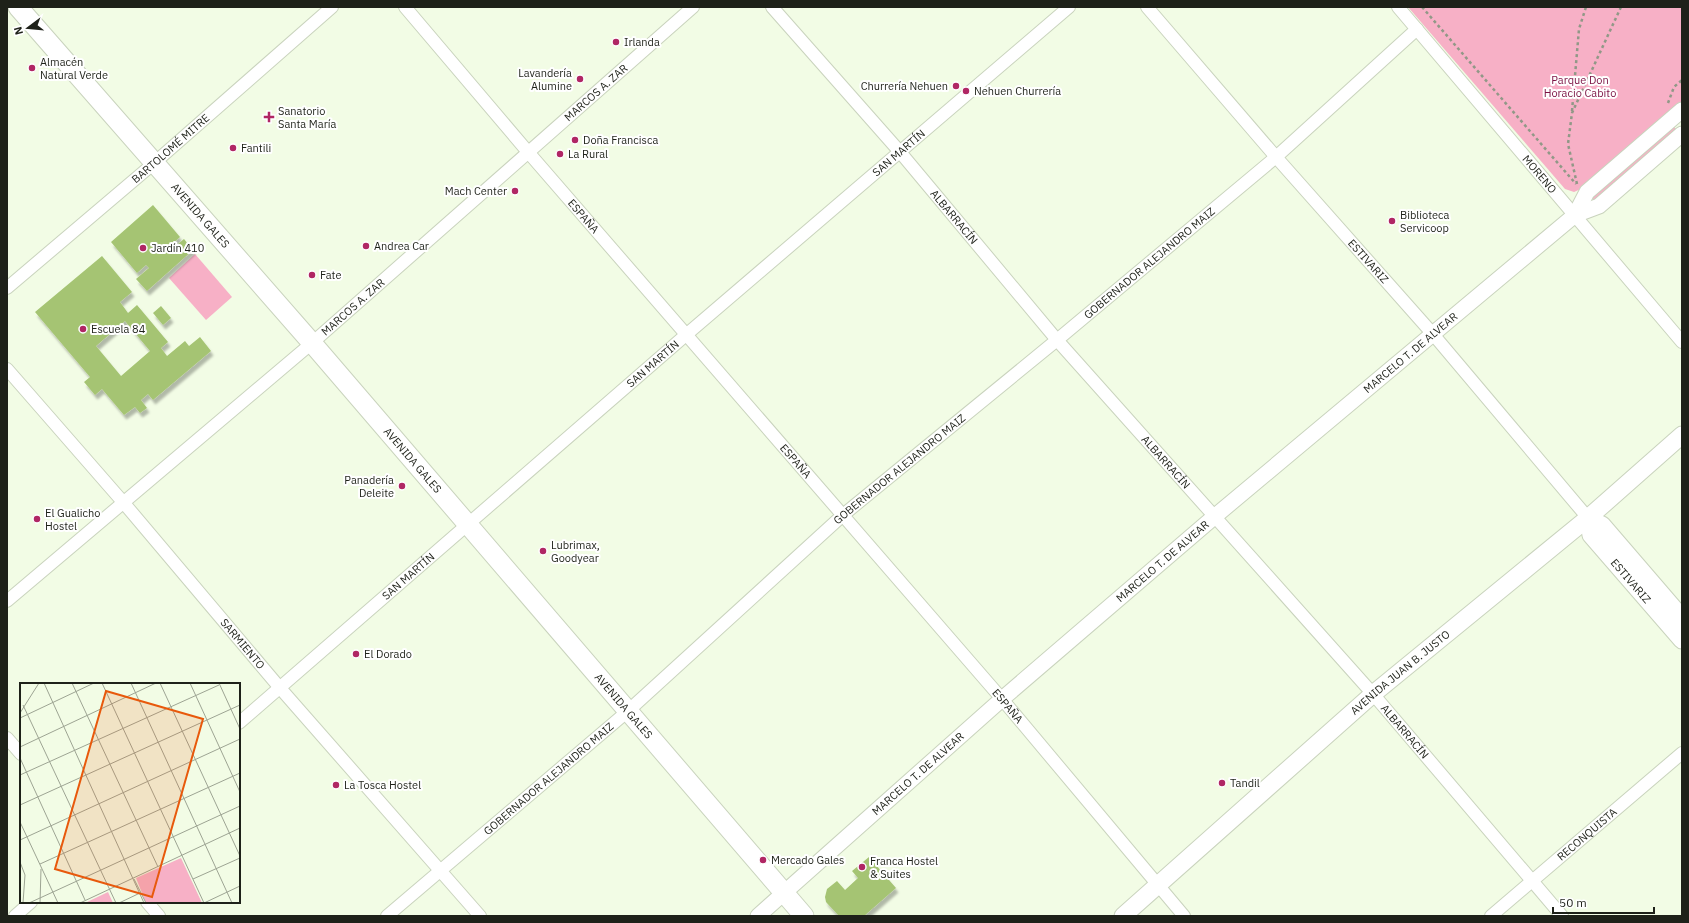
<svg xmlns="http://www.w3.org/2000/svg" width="1689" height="923" font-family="'IBM Plex Sans',sans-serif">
<defs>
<filter id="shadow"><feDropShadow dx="2.5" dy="4.5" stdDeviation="1" flood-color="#0004"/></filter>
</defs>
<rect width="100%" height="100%" fill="#f2fce5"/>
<g fill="#f7b0c6">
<polygon points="1408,7 1682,7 1682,102 1583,188 1574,192 1565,189"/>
<polygon points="1674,127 1676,129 1594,200 1592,198"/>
<polygon points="195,254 232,297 206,320 169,278"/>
</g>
<g fill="#a5c473" fill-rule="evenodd" filter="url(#shadow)">
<polygon points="153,205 180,237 170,246 172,249 184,239 193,250 147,291 136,279 149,268 146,265 137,273 111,242"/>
<path d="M102 256 132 292 120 302 128 313 137 305 168 342 161 348 167 356 185 341 189 346 200 337 211 351 153 400 148 394 141 400 147 408 140 413 135 407 124 415 102 389 95 395 84 382 90 377 35 312ZM125 321 150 351 121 376 96 346Z"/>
<polygon points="161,306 171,318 163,325 153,313"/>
<polygon points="869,857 896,888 864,916 839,916 826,902 825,897 827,889 837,881 845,890 858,878 852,871"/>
</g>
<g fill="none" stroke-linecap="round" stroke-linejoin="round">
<g stroke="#c9d3bd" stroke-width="14">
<g id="minor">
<path id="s1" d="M405 7 528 152 1002 699 1184 916"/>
<path id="s2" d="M772 7 900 152 1057 340 1373 694 1562 916"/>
<path id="s3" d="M1147 7 1276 157 1432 333 1588 518"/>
<path id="s4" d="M1398 7 1682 342"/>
<path id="s5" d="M7 288 153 164 332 7"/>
<path id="s6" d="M7 369 123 502 280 688 480 916"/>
<path id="s7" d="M7 601 312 343 693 7"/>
<path id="s8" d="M239 723 687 334 1069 7"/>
<polyline points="7,738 21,754"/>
<polyline points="147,902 159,916"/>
<polyline points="15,916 31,902"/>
<path id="s9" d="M387 916 628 711 843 515 1057 340 1276 157 1417 29"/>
<path id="s10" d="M1491 916 1682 753"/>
</g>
</g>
<g stroke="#c9d3bd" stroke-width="17">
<g id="tertiary">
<polyline points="1575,215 1587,192 1682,110"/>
<path id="s11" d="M758 916 1002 699 1214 517 1575 215 1599 206 1682 134"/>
</g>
</g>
<g stroke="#c9d3bd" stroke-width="19">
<g id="secondary">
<path id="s12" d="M1588 518 1591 535 1682 640"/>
<polyline points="1588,518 1602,525 1682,618"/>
<path id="s13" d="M1123 916 1373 694 1588 518 1682 435"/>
</g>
</g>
<g stroke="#c9d3bd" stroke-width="21">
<g id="primary">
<path id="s14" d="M18 7 312 343 804 916"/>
</g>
</g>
<g stroke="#919887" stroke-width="2.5" stroke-dasharray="3 3" stroke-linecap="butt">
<polyline points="1422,7 1576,184"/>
<polyline points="1668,103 1674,87 1682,80"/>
<polyline points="1572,111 1579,29 1586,7"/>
<polyline points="1577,184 1568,144 1572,113 1621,7"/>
</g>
<use href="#minor" stroke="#fff" stroke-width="12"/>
<use href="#tertiary" stroke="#fff" stroke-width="15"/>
<use href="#secondary" stroke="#fff" stroke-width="17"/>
<use href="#primary" stroke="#fff" stroke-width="19"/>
</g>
<g fill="#b02664" stroke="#fff" stroke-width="1.5">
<circle cx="616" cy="42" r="4"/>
<circle cx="32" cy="68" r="4"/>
<circle cx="580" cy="79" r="4"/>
<circle cx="956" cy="86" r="4"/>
<circle cx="966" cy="91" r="4"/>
<path d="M267 111h4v4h4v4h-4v4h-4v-4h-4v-4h4z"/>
<circle cx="575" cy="140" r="4"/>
<circle cx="233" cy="148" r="4"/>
<circle cx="560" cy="154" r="4"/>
<circle cx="515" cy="191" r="4"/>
<circle cx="1392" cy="221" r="4"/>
<circle cx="366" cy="246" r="4"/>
<circle cx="143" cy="248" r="4"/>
<circle cx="312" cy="275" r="4"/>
<circle cx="83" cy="329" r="4"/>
<circle cx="402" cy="486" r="4"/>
<circle cx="37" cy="519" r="4"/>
<circle cx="543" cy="551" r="4"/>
<circle cx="356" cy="654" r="4"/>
<circle cx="1222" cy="783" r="4"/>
<circle cx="336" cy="785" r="4"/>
<circle cx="763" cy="860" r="4"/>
<circle cx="862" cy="867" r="4"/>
</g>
<g text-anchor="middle" stroke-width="4" stroke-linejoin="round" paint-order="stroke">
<g font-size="11" fill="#1e2119" stroke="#fff" text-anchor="start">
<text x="624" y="46">Irlanda</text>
<text x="40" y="66">Almacén<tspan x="40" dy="13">Natural Verde</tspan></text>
<text x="572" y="77" text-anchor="end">Lavandería<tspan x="572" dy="13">Alumine</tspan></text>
<text x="948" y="90" text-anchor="end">Churrería Nehuen</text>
<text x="974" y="95">Nehuen Churrería</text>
<text x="278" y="115">Sanatorio<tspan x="278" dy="13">Santa María</tspan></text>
<text x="583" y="144">Doña Francisca</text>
<text x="241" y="152">Fantili</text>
<text x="568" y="158">La Rural</text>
<text x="507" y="195" text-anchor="end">Mach Center</text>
<text x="1400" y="219">Biblioteca<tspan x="1400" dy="13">Servicoop</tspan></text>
<text x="374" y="250">Andrea Car</text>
<text x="151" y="252">Jardín 410</text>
<text x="320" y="279">Fate</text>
<text x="91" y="333">Escuela 84</text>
<text x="394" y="484" text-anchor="end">Panadería<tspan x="394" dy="13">Deleite</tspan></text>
<text x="45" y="517">El Gualicho<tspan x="45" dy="13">Hostel</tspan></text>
<text x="551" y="549">Lubrimax,<tspan x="551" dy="13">Goodyear</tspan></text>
<text x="364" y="658">El Dorado</text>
<text x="1230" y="787">Tandil</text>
<text x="344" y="789">La Tosca Hostel</text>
<text x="771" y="864">Mercado Gales</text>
<text x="870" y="865">Franca Hostel<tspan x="870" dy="13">&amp; Suites</tspan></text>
</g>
<g font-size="11" fill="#7b1243" stroke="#fff">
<text x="1580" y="84">Parque Don<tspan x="1580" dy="13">Horacio Cabito</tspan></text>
</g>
<g font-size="11" fill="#1e2119" stroke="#fff">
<text dy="4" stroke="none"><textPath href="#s7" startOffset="778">MARCOS A. ZAR</textPath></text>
<text dy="4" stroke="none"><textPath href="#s5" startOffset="215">BARTOLOMÉ MITRE</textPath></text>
<text dy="4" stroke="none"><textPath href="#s8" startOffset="872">SAN MARTÍN</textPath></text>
<text dy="4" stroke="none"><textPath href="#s4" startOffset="219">MORENO</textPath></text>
<text dy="4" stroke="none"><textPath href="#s14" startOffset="277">AVENIDA GALES</textPath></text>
<text dy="4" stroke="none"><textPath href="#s1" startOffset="275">ESPAÑA</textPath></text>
<text dy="4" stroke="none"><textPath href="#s2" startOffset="278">ALBARRACÍN</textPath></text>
<text dy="4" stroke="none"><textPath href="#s3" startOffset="337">ESTIVARIZ</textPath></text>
<text dy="4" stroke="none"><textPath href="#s9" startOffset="1004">GOBERNADOR ALEJANDRO MAIZ</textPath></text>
<text dy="4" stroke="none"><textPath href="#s7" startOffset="454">MARCOS A. ZAR</textPath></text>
<text dy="4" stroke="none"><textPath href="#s11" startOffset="862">MARCELO T. DE ALVEAR</textPath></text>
<text dy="4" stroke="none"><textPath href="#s8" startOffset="548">SAN MARTÍN</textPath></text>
<text dy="4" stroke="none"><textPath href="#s14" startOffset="601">AVENIDA GALES</textPath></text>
<text dy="4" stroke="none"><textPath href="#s1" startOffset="599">ESPAÑA</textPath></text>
<text dy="4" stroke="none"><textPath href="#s2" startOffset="602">ALBARRACÍN</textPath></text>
<text dy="4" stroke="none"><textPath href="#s9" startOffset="680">GOBERNADOR ALEJANDRO MAIZ</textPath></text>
<text dy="4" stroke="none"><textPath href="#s11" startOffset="538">MARCELO T. DE ALVEAR</textPath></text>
<text dy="4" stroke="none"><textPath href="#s8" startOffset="224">SAN MARTÍN</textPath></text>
<text dy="4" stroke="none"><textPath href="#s12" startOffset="78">ESTIVARIZ</textPath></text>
<text dy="4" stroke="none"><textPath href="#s6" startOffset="362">SARMIENTO</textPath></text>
<text dy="4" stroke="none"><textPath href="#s13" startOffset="369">AVENIDA JUAN B. JUSTO</textPath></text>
<text dy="4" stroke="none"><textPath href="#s14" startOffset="925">AVENIDA GALES</textPath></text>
<text dy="4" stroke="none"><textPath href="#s1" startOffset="923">ESPAÑA</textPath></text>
<text dy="4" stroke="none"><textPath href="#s2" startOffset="962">ALBARRACÍN</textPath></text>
<text dy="4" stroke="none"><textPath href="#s11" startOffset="214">MARCELO T. DE ALVEAR</textPath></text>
<text dy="4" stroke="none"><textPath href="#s9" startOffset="212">GOBERNADOR ALEJANDRO MAIZ</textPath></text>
<text dy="4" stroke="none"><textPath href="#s10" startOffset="126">RECONQUISTA</textPath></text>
</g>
</g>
<g transform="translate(20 683)">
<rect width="220" height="220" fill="#f2fce5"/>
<path d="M161 175 182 220H126L116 195ZM88 209 93 220H65Z" fill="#f7b0c6"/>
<path fill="none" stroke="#9da493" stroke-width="1" d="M24 0 124 220M52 0 138 184M82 0 184 220M111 0 212 220M140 0 220 173M170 0 220 109M199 0 220 46M3 22 96 220M0 30 19 0M0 35 74 0M0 64 136 0M0 75 65 217M0 92 199 2M0 122 220 22M0 139 38 220M0 157 220 56M0 179 5 192 3 220M20 181 220 90M81 187 220 123M114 196 126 220M173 196 220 175M9 220 81 187M20 220 21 186M60 220 220 145M99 220 120 210M184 220 220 203"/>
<path fill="#e8590c" fill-opacity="0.15" stroke="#e8590c" stroke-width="2" d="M86 8 183 36 132 214 35 186Z"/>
<rect width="220" height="220" fill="none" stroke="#1e2119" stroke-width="2"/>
</g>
<rect width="1689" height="923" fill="none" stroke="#1e2119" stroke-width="16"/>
<g transform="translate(28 28) rotate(254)" stroke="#ffffff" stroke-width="3" paint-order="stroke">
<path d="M0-3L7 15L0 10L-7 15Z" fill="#1e2119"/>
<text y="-6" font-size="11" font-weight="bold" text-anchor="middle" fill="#1e2119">N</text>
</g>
<path d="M1553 907v6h101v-6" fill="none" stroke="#1e2119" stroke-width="2"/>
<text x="1559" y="907" font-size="12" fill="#1e2119" stroke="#ffffff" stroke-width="3" paint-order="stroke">50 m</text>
</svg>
